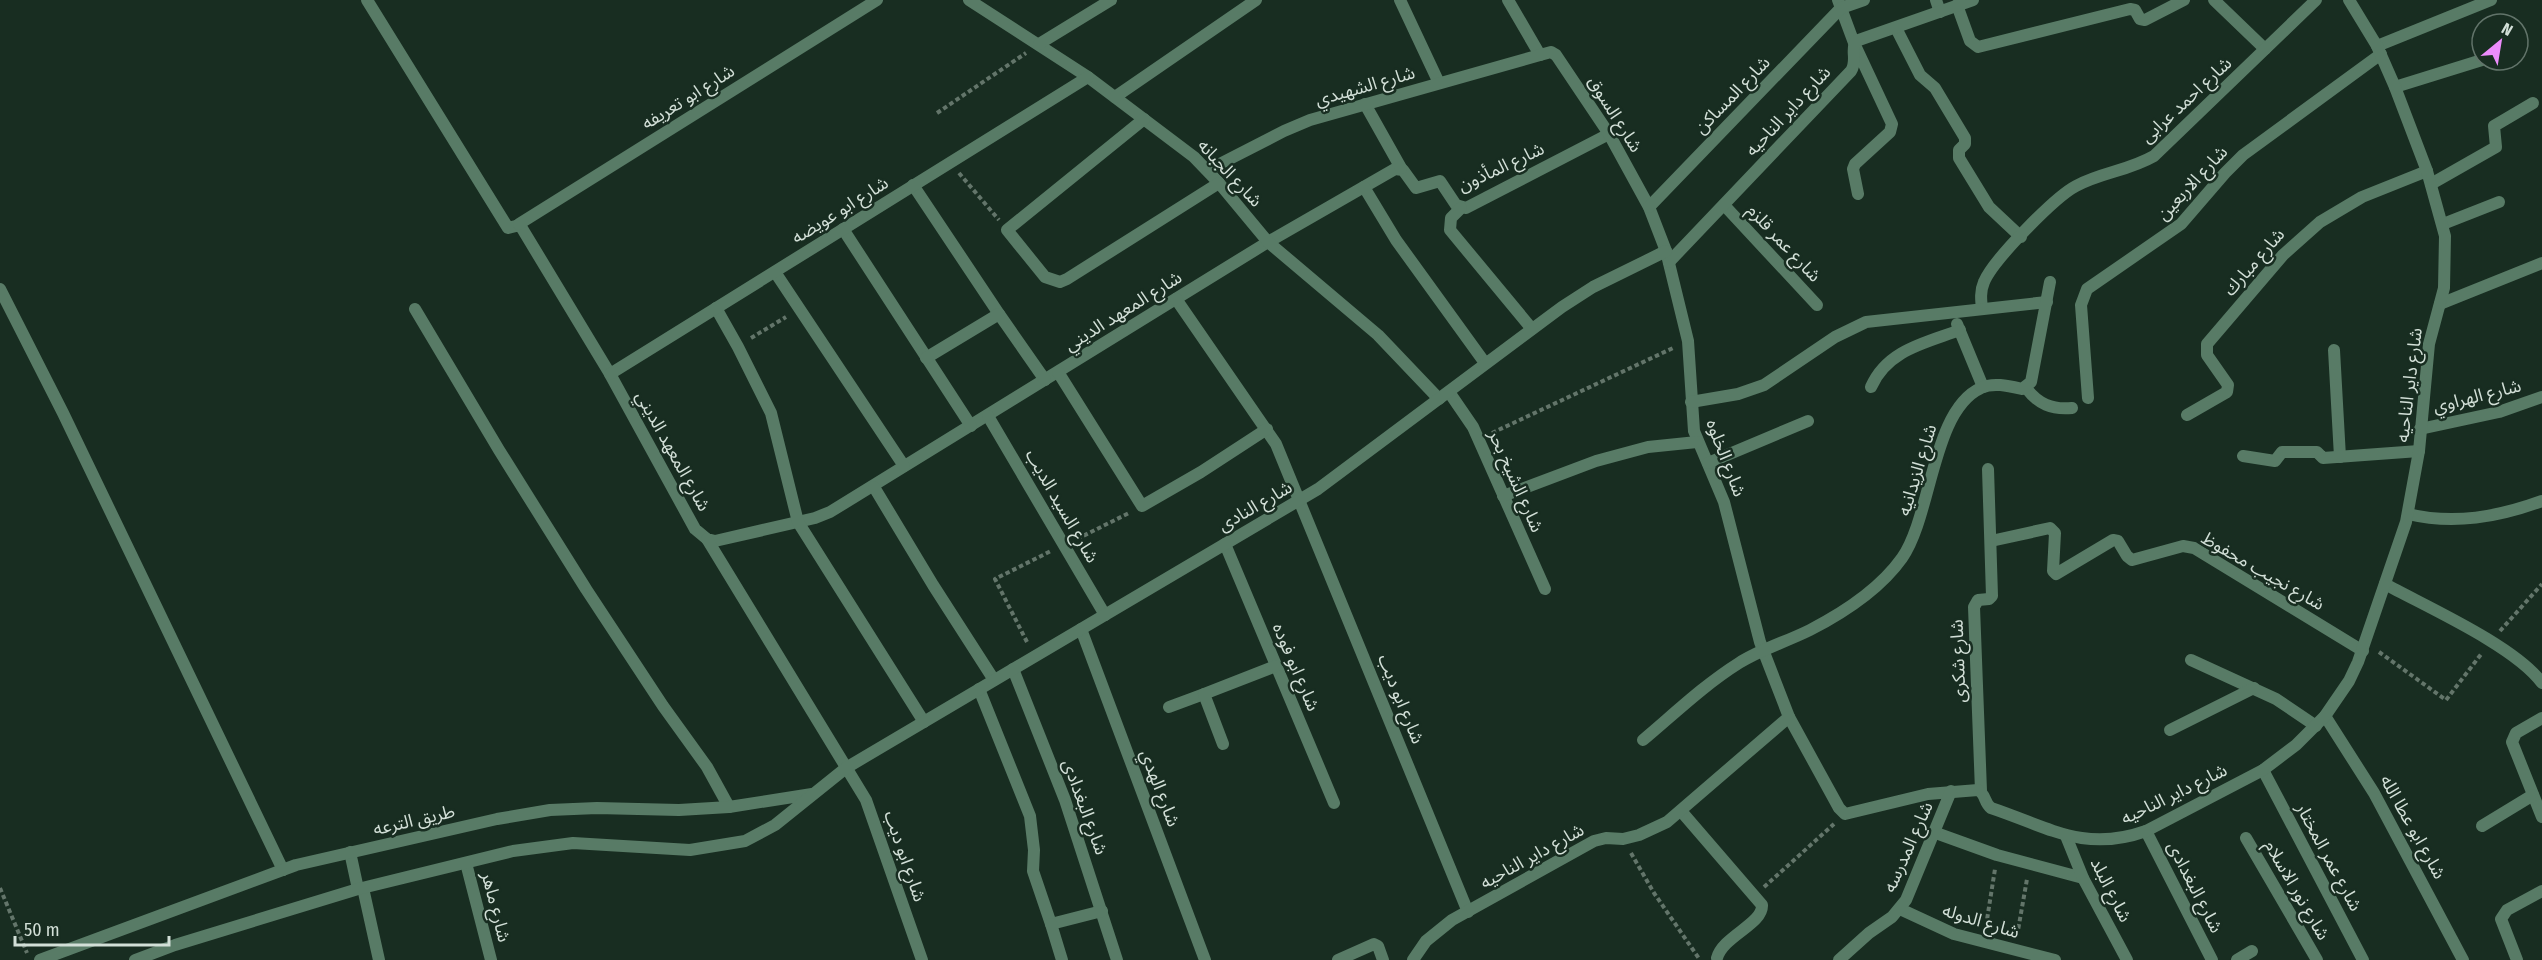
<svg xmlns="http://www.w3.org/2000/svg" width="2542" height="960" font-family="'Fira Sans Condensed','Noto Sans Arabic',sans-serif">
<rect width="100%" height="100%" fill="#182d21"/>
<g fill="none" stroke-linecap="round" stroke-linejoin="round">
<g stroke="#63756a" stroke-width="4" stroke-dasharray="4.5 3" stroke-linecap="butt">
<polyline points="937,113 1026,53"/>
<polyline points="959,173 999,220"/>
<polyline points="751,338 786,317"/>
<polyline points="1492,433 1673,348"/>
<polyline points="1077,539 1129,513"/>
<polyline points="2500,631 2542,584"/>
<polyline points="1027,642 995,579 1051,551"/>
<polyline points="2379,652 2446,700 2482,653"/>
<polyline points="1631,853 1654,893 1700,960"/>
<polyline points="1764,887 1834,824"/>
<polyline points="0,888 27,953"/>
<polyline points="1986,926 1995,869"/>
<polyline points="2017,936 2027,879"/>
</g>
<g stroke="#587b66" stroke-width="12">
<polyline points="367,0 508,228 520,225 610,374 695,529 707,539 715,541 815,518 830,512 1268,242 1395,169 1403,170 1416,188 1440,181 1456,205 1466,208 1609,134"/>
<polyline points="969,0 1088,77 1194,157 1219,183 1268,242 1378,335 1439,399"/>
<polyline points="1400,0 1439,83"/>
<polyline points="1508,0 1540,55"/>
<polyline points="1838,0 1854,43 1892,124 1890,132 1855,164 1853,169 1858,194"/>
<polyline points="1936,0 1940,12"/>
<polyline points="2214,0 2265,49"/>
<polyline points="1957,5 1970,41 1978,47 2130,9 2135,10 2140,19 2145,20 2184,0"/>
<polyline points="1896,28 1920,75 1935,88 1965,138 1965,144 1959,150 1959,158 1989,207 2021,237"/>
<polyline points="1039,44 1111,0"/>
<polyline points="2377,46 2491,0"/>
<polyline points="2395,87 2482,60"/>
<polyline points="1115,97 1256,0"/>
<polyline points="1365,104 1401,168"/>
<polyline points="1144,119 1007,230 1045,277 1060,282 1067,279 1219,183"/>
<polyline points="1208,170 1284,131 1310,120 1540,55 1551,52 1556,55 1609,134 1649,207 1666,251 1688,341 1694,431 1724,502 1760,642 1789,717"/>
<polyline points="2431,184 2496,147 2494,126 2533,103"/>
<polyline points="913,185 999,314"/>
<polyline points="1364,187 1396,240 1485,363"/>
<polyline points="1724,205 1817,305"/>
<polyline points="1649,207 1841,8 1864,0"/>
<polyline points="1461,208 1451,218 1450,230 1532,329"/>
<polyline points="519,224 877,0"/>
<polyline points="2443,224 2499,202"/>
<polyline points="843,229 971,426"/>
<path d="M1669 262 1851 71C1858 60 1850 50 1856 41L1973 0"/>
<polyline points="775,272 904,466"/>
<polyline points="0,289 63,413 283,870"/>
<polyline points="1176,299 1276,444 1468,912"/>
<polyline points="2440,304 2542,263"/>
<polyline points="716,308 738,347 771,413 798,522 924,722"/>
<polyline points="415,309 499,450 586,589 663,706 707,767 729,807"/>
<path d="M1982 309C1981 300 1980 291 1984 282 1993 260 2055 197 2076 186 2102 172 2128 171 2154 156L2316 0"/>
<polyline points="1957,324 1983,387"/>
<polyline points="2334,350 2340,457"/>
<polyline points="926,358 999,314 1045,380"/>
<polyline points="1058,372 1142,506 1201,472 1267,429"/>
<polyline points="610,374 1088,77"/>
<path d="M1871 387C1887 350 1925 343 1960 330"/>
<path d="M2026 388C2038 404 2052 410 2072 408"/>
<polyline points="1449,392 1473,427 1545,589"/>
<polyline points="2088,398 2081,305 2087,289 2181,224 2225,173 2243,155 2381,54"/>
<polyline points="1691,402 1738,394 1764,385 1835,337 1866,322 2047,302"/>
<polyline points="2187,415 2227,392 2228,385 2207,355 2207,344 2283,255 2320,222 2362,197 2427,171"/>
<polyline points="988,416 1105,615"/>
<polyline points="2420,429 2499,412 2542,397"/>
<polyline points="2243,456 2275,461 2282,452 2317,452 2323,458 2419,451"/>
<polyline points="1708,463 1808,421"/>
<polyline points="874,487 933,585 994,680"/>
<polyline points="1503,496 1596,461 1648,447 1697,442"/>
<path d="M2408 514C2454 525 2498 517 2542 501"/>
<polyline points="707,539 866,800 922,960"/>
<polyline points="1991,541 2050,528 2055,533 2053,571 2056,574 2113,540 2118,541 2127,556 2132,560 2183,546 2194,548 2363,651"/>
<polyline points="1225,544 1334,803"/>
<path d="M2385 584C2427 607 2515 646 2542 683"/>
<polyline points="1081,629 1205,960"/>
<polyline points="2191,660 2276,699 2316,726"/>
<polyline points="1013,669 1065,800 1117,960"/>
<polyline points="979,689 1030,816 1034,850 1033,871 1051,924 1102,911"/>
<polyline points="1169,707 1204,694"/>
<polyline points="2325,716 2374,793 2463,960"/>
<polyline points="2542,718 2516,733 2512,742 2542,817"/>
<polyline points="2170,730 2254,688"/>
<path d="M1643 740C1674 714 1704 685 1739 663 1761 649 1786 642 1810 630 1843 613 1880 589 1902 558 1932 515 1932 410 1981 388 1993 382 2009 386 2022 389L2031 382 2050 282"/>
<polyline points="1223,744 1204,694 1276,666"/>
<polyline points="2263,770 2363,960"/>
<polyline points="1981,791 1974,607 1978,600 1989,599 1992,596 1988,469"/>
<path d="M1681 811 1762 905C1763 924 1723 936 1717 958"/>
<polyline points="2482,826 2533,795"/>
<polyline points="2146,831 2212,960"/>
<polyline points="1936,833 1997,855 2083,878"/>
<polyline points="2066,836 2083,878 2127,960"/>
<polyline points="2246,838 2317,960"/>
<polyline points="350,852 358,889"/>
<polyline points="466,863 491,960"/>
<polyline points="363,888 379,960"/>
<polyline points="1900,909 1954,934 2055,960"/>
<polyline points="1051,924 1062,960"/>
<polyline points="40,960 296,865 497,819 550,810 597,808 679,810 729,807 812,794"/>
<polyline points="135,960 175,945 358,889 513,851 573,843 690,850 745,841 775,825 846,768 1318,489 1562,307 1593,287 1666,251"/>
<polyline points="1338,960 1374,944 1378,946 1383,960"/>
<path d="M1413 960 1426 941 1452 920 1594 841 1606 838 1623 839 1639 835 1667 822 1789 717 1839 808 1845 814 1928 794 1978 790C1986 794 1984 803 1991 808 2048 827 2084 853 2146 831L2263 770 2296 745 2325 716 2349 681 2358 662 2406 522 2419 451 2429 344 2444 288 2445 236 2427 171 2395 87 2377 46 2349 0"/>
<polyline points="1839,960 1869,933 1892,917 1906,900 1951,791"/>
<polyline points="2237,960 2252,951"/>
<polyline points="2517,960 2501,919 2507,910 2542,891"/>
</g>
</g>
<g text-anchor="middle" stroke-width="5" stroke-linejoin="round" paint-order="stroke">
<g font-size="18" fill="#d2dfd7" stroke="#182d21">
<text transform="translate(1365 86) rotate(-16)" y="6">شارع الشهيدي</text>
<text transform="translate(1732 95) rotate(-46)" y="6">شارع المساكن</text>
<text transform="translate(688 97) rotate(-32)" y="6">شارع ابو تعريفه</text>
<text transform="translate(2186 100) rotate(-43)" y="6">شارع احمد عرابى</text>
<text transform="translate(1788 111) rotate(-47)" y="6">شارع داير الناحيه</text>
<text transform="translate(1615 114) rotate(58)" y="6">شارع السوق</text>
<text transform="translate(1501 167) rotate(-25)" y="6">شارع المأذون</text>
<text transform="translate(1230 173) rotate(47)" y="6">شارع الجبانه</text>
<text transform="translate(2192 183) rotate(-47)" y="6">شارع الاربعين</text>
<text transform="translate(840 210) rotate(-32)" y="6">شارع ابو عويضه</text>
<text transform="translate(1784 243) rotate(47)" y="6">شارع عمر قلزم</text>
<text transform="translate(2254 262) rotate(-49)" y="6">شارع مبارك</text>
<text transform="translate(1123 311) rotate(-32)" y="6">شارع المعهد الديني</text>
<text transform="translate(2409 385) rotate(-83)" y="6">شارع داير الناحيه</text>
<text transform="translate(2477 396) rotate(-14)" y="6">شارع الهراوي</text>
<text transform="translate(673 451) rotate(61)" y="6">شارع المعهد الديني</text>
<text transform="translate(1726 458) rotate(69)" y="6">شارع الخلوه</text>
<text transform="translate(1917 470) rotate(-73)" y="6">شارع الزيدانيه</text>
<text transform="translate(1516 481) rotate(66)" y="6">شارع الشيخ بحر</text>
<text transform="translate(1062 506) rotate(60)" y="6">شارع السيد الديب</text>
<text transform="translate(1255 506) rotate(-30)" y="6">شارع النادى</text>
<text transform="translate(2263 571) rotate(30)" y="6">شارع نجيب محفوظ</text>
<text transform="translate(1958 661) rotate(-92)" y="6">شارع شكرى</text>
<text transform="translate(1296 667) rotate(67)" y="6">شارع ابو فوده</text>
<text transform="translate(1401 699) rotate(68)" y="6">شارع ابو ديب</text>
<text transform="translate(1160 788) rotate(69)" y="6">شارع الهدي</text>
<text transform="translate(2174 794) rotate(-26)" y="6">شارع داير الناحيه</text>
<text transform="translate(1085 807) rotate(70)" y="6">شارع البغدادى</text>
<text transform="translate(414 820) rotate(-13)" y="6">طريق الترعه</text>
<text transform="translate(2413 827) rotate(61)" y="6">شارع ابو عطا الله</text>
<text transform="translate(1908 847) rotate(-66)" y="6">شارع المدرسه</text>
<text transform="translate(905 856) rotate(71)" y="6">شارع ابو ديب</text>
<text transform="translate(1532 856) rotate(-29)" y="6">شارع داير الناحيه</text>
<text transform="translate(2329 857) rotate(62)" y="6">شارع عمر المختار</text>
<text transform="translate(2195 887) rotate(63)" y="6">شارع البغدادى</text>
<text transform="translate(2111 890) rotate(63)" y="6">شارع البلد</text>
<text transform="translate(2297 890) rotate(60)" y="6">شارع نور الاسلام</text>
<text transform="translate(496 907) rotate(76)" y="6">شارع ماهر</text>
<text transform="translate(1981 921) rotate(17)" y="6">شارع الدوله</text>
</g>
</g>
<g transform="translate(2500 42) rotate(30)"><circle r="28" fill="#182d21" stroke="#62746a" stroke-width="1.5"/>
<path d="M0-4.5L10 22L0 15L-10 22Z" fill="#ec8cfb"/>
<text y="-9" font-size="16" font-weight="bold" text-anchor="middle" fill="#d2dfd7">N</text>
</g>
<path d="M15 936v9h154v-9" fill="none" stroke="#d2dfd7" stroke-width="3"/>
<text x="24" y="936" font-size="18" fill="#d2dfd7" stroke="#182d21" stroke-width="4.5" paint-order="stroke">50 m</text>
</svg>
